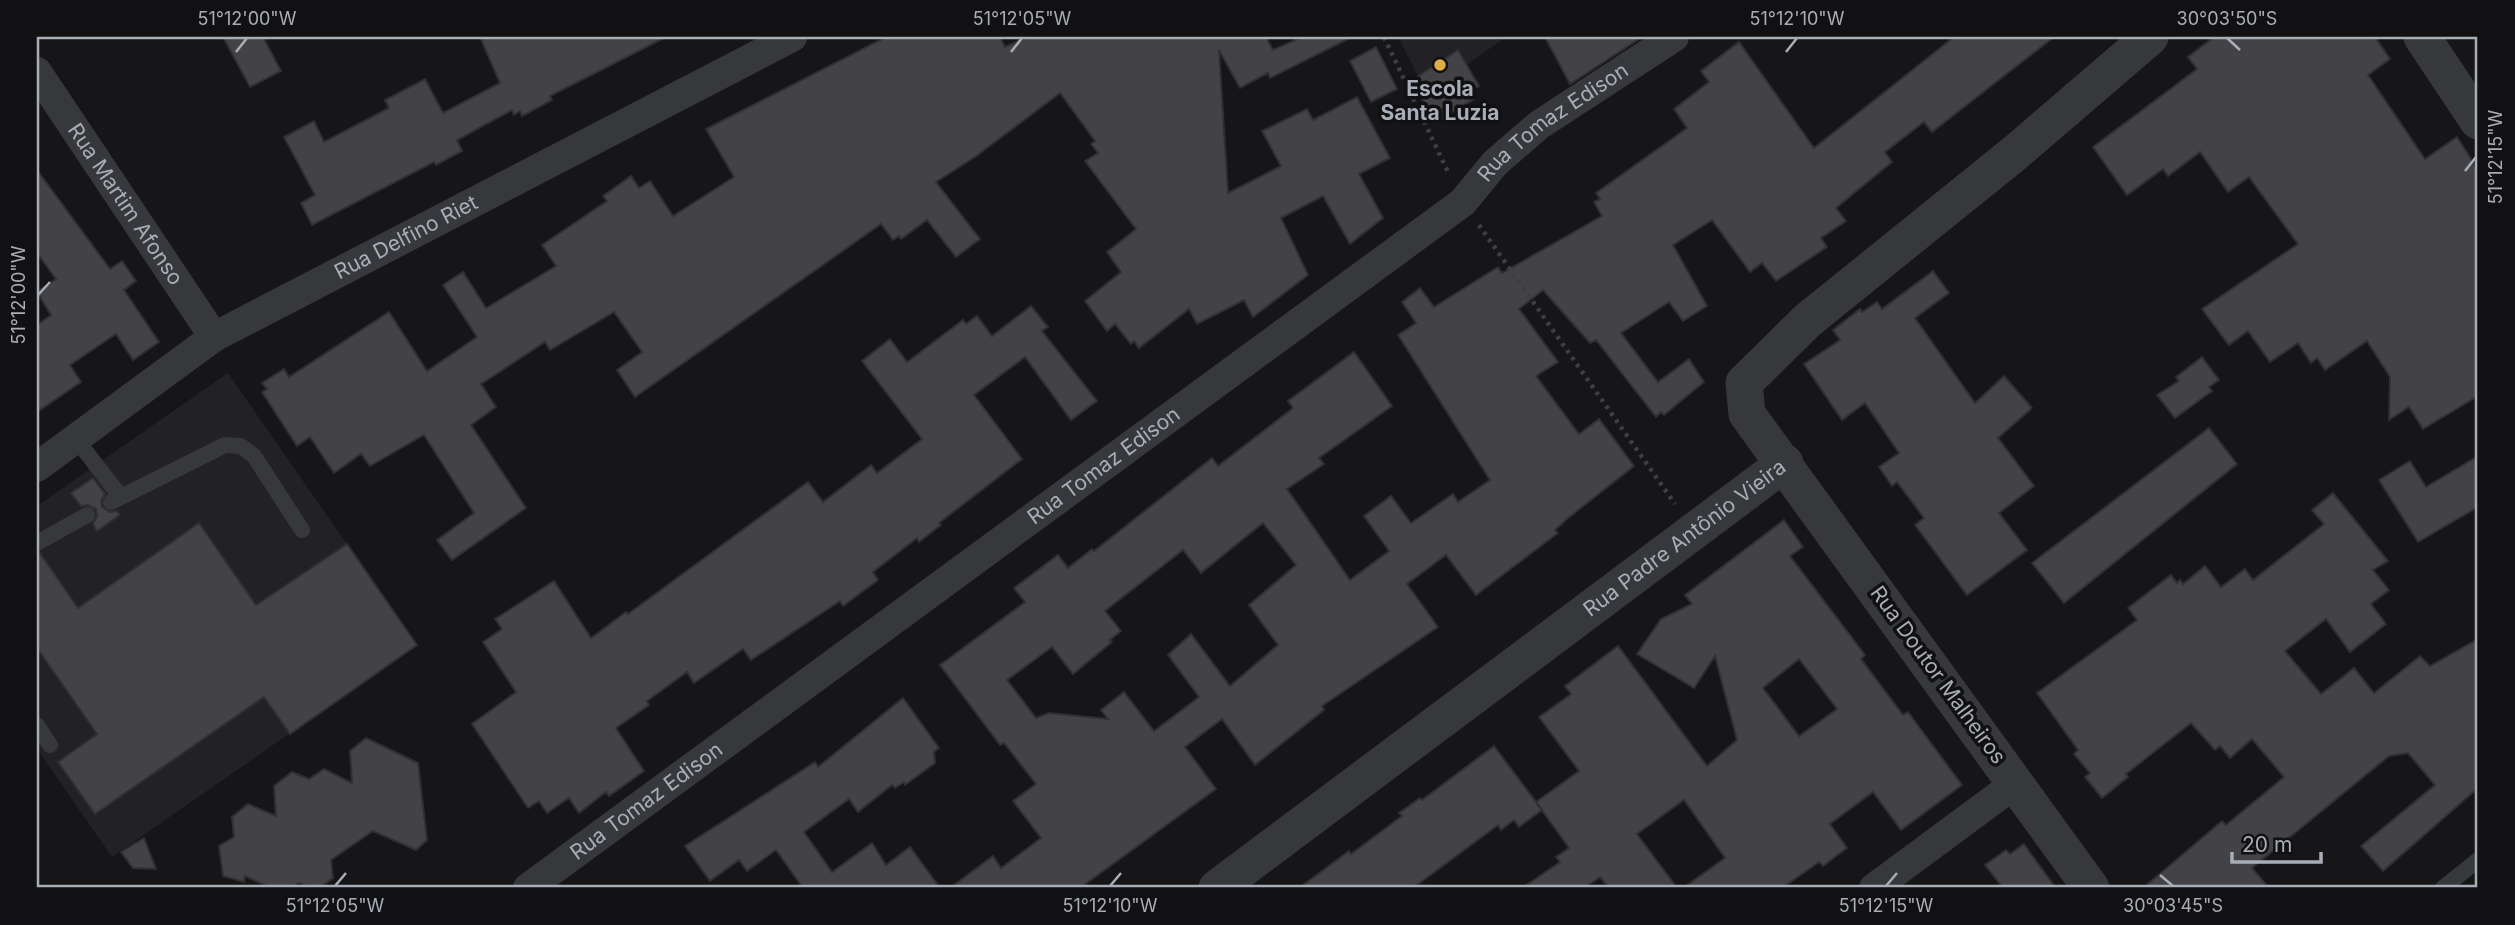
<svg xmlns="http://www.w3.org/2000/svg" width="2515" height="925" font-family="Inter,sans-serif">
<rect width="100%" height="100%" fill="#161618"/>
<g fill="#222224">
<polygon points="1398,37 1506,37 1427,93"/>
<polygon points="228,373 417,645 112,857 37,749 37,506"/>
</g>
<g fill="#434347" stroke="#303033" stroke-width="2" fill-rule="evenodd">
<polygon points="223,37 263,37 281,71 250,87"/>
<polygon points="480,37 666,37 550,96 552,100 522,116 520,111 514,115 512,110 457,140 462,151 436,165 434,162 312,225 301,203 315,195 284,137 314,121 324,142 389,108 385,100 425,79 443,113 500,83"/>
<polygon points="886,37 1000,37 1005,47 1027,37 1266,37 1273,50 1302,37 1352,37 1270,78 1268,73 1240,88 1219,50 1228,193 1281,166 1262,131 1307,109 1313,120 1357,97 1390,158 1359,174 1383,218 1350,244 1323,196 1281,218 1308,275 1253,317 1244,300 1197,324 1189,309 1139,348 1134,341 1131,344 1115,324 1107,331 1085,301 1121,272 1107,252 1136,229 1085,161 1098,153 1091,144 1095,141 1060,93 975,157 936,182 980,239 956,257 927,220 901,239 899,236 893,240 881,224 635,397 617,370 642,352 614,312 550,350 545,342 481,384 496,407 471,425 526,508 452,560 437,540 474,513 424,435 370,466 361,454 334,473 310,437 297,446 262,392 267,389 262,383 284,369 289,377 389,312 427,371 477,337 443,285 463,272 486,308 556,266 542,245 607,201 603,196 631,176 639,188 650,181 673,216 734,177 706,129"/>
<polygon points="1545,37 1642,37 1570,84"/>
<path d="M1954 37H2054L1932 132 1924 122 1885 152 1892 162 1836 208 1846 221 1821 238 1827 247 1776 281 1762 263 1750 272 1712 220 1673 245 1707 306 1683 321 1669 302 1621 333 1658 382 1689 359 1704 382 1664 415 1661 412 1656 417 1596 340 1590 343 1543 290 1519 309 1558 362 1536 376 1579 434 1599 419 1634 466 1567 519 1555 530 1558 533 1476 595 1446 555 1407 584 1438 627 1322 706 1324 710 1255 765 1222 719 1185 747 1216 789 1080 888H950L993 856 1001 868 1041 838 1013 801 1036 784 1004 743 1000 745 940 665 1025 602 1014 588 1058 555 1068 568 1092 549 1094 551 1212 458 1218 466 1293 408 1288 401 1354 352 1392 406 1319 458 1324 464 1287 489 1350 580 1389 551 1364 516 1391 496 1411 523 1453 494 1458 502 1490 480 1398 335 1416 323 1402 302 1420 288 1434 307 1498 267 1502 273 1602 216 1594 202 1600 199 1596 193 1687 128 1674 109 1709 82 1701 71 1739 42 1814 148ZM1263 523 1296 565 1249 605 1278 645 1230 686 1191 634 1168 655 1199 697 1154 731 1124 692 1101 710 1108 719 1049 713 1036 718 1007 680 1052 647 1073 674 1112 642 1110 640 1121 631 1105 611 1183 550 1201 573Z"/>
<polygon points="2214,37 2375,37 2390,59 2368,75 2425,159 2457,137 2478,170 2478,396 2423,429 2409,407 2389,420 2390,377 2367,341 2325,370 2317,358 2311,363 2298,343 2270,362 2248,331 2229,345 2202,309 2298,244 2249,177 2228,192 2200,152 2168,176 2163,169 2127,195 2093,147 2197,69 2188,57"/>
<polygon points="1376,47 1397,89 1371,102 1350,61"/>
<polygon points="1458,50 1479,86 1468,92 1474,99 1435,123 1412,80"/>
<polygon points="37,170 110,269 122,261 136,281 124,290 159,342 133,360 116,334 70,365 81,382 37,412 37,325 51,315 37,292 56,279 37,253"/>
<polygon points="1933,271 1949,293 1915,318 1975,403 2004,376 2032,408 1998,438 2034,486 1999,513 2027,550 1967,595 1915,525 1924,518 1897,482 1892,486 1879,467 1899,453 1865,403 1842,420 1804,364 1840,340 1833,330 1860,309 1862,312 1877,302 1882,309"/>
<polygon points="1031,306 1048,327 1042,331 1097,401 1071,420 1025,357 974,395 1022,459 939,523 941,525 919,542 917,538 873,572 878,580 843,606 840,601 751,660 743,649 694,683 687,672 647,701 649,705 616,728 644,771 609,796 606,792 579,813 569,798 547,813 539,801 528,808 472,724 516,692 483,642 502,629 495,619 554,581 591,638 626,612 628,614 808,482 823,502 871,465 877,473 922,439 862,361 890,339 907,362 963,320 966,324 977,316 992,336"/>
<polygon points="2202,357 2219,380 2209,387 2212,391 2175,418 2157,395 2179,381 2176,377"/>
<polygon points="2209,428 2237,464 2064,603 2032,563"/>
<polygon points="2478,456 2478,507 2418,542 2379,480 2410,461 2426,487"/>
<polygon points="93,478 105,494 101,501 102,507 110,512 117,511 120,515 97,531 93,524 97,516 96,509 88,505 81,506 71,493"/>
<polygon points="2333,493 2388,561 2373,570 2389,590 2371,604 2386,624 2350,652 2326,619 2285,651 2321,694 2354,668 2374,693 2420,656 2430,666 2478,639 2478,788 2383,871 2361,846 2435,785 2408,753 2389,756 2252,868 2269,888 2143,888 2222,821 2226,825 2284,777 2252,739 2230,758 2220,746 2215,750 2191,723 2126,774 2128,777 2102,798 2085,777 2090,773 2074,754 2078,750 2037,693 2137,620 2128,608 2171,575 2177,583 2180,580 2183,584 2205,566 2221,587 2245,569 2253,580 2324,524 2312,510"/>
<path d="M1784 520 1803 547 1790 556 1865 655 1861 659 1903 715 1908 712 1962 785 1901 830 1873 792 1830 824 1847 848 1823 866 1819 862 1782 888H1683L1725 858 1684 800 1637 834 1677 888H1609L1600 877 1584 888H1522L1560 862 1556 857 1569 848 1536 802 1579 771 1539 717 1571 694 1565 686 1618 646 1707 766 1737 740 1715 656 1694 688 1637 654 1661 619 1692 604 1685 595ZM1799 659 1837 709 1799 736 1763 688Z"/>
<polygon points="199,523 256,605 347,544 417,645 290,734 264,697 95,814 58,762 97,734 37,648 37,553 40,553 78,608"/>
<polygon points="903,698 939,748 934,752 935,763 905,785 904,782 895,788 892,785 858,812 849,799 804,832 832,872 872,843 886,865 910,847 940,888 803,888 776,850 747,871 739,860 710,881 685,846 815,762 818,767"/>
<polygon points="366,738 418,763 427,840 416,850 373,831 331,860 333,878 319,888 309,888 299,883 291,888 271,888 245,876 244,882 223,876 219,846 234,837 232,817 248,804 276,816 274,786 292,772 309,779 324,769 352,783 350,751"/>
<polygon points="1494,746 1542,810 1519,827 1514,820 1501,830 1498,825 1413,888 1299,888 1349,851 1351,854 1402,816 1399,813 1420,798 1422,800"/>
<polygon points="144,838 156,869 133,868 121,852"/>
<polygon points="2024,844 2031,854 2056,888 2003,888 1985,865 2006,850 2010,854"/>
</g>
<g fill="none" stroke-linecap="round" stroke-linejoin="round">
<g stroke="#3d3f43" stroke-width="4.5" stroke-dasharray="3.5 5" stroke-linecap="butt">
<polyline points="1384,37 1448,172"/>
<polyline points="1479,225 1675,504"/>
</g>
<g stroke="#37383c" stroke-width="16">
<polyline points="76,439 120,496"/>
<polyline points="111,502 225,445 241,446 254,456 302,530"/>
<polyline points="37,543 87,515"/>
<polyline points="37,725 50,745"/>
<polyline points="2443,888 2478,860"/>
</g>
<g stroke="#37383c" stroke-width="30">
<path id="s1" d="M37 72 214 337"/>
<path id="s2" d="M37 467 214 337 792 37"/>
<path id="s3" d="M528 888 1463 202 1495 163 1539 125 1674 37"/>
<polyline points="1874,888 2016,783"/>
</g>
<g stroke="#37383c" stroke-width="37">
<polyline points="2422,37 2478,121"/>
<path id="s4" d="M1217 888 1785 463"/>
<polyline points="2091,888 1747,414 1744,383 1808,320 2015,153 2150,37"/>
</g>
</g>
<path fill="none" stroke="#a9adb6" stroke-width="2.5" d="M2227 38 2240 50M236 52 247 38M1011 52 1022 38M1786 52 1797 38M2465 171 2476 157M38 295 50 282M2160 875 2173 886M335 886 346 873M1110 886 1121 873M1886 886 1897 873"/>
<circle fill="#e2ad43" stroke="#111113" stroke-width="2.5" cx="1440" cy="65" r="7"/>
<g text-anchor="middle" stroke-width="7" stroke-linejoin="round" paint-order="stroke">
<g font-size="21" font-weight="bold" fill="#a9adb6" stroke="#111113">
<text x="1440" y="96">Escola<tspan x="1440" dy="24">Santa Luzia</tspan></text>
</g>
<g font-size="21" fill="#a9adb6" stroke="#111113">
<text dy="7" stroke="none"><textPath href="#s3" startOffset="1281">Rua Tomaz Edison</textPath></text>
<text dy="7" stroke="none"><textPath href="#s1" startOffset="159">Rua Martim Afonso</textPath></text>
<text dy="7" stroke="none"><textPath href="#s2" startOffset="436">Rua Delfino Riet</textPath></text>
<text dy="7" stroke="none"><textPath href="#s3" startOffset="714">Rua Tomaz Edison</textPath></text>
<text dy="7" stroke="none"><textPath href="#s4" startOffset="584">Rua Padre Antônio Vieira</textPath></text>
<text transform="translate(1938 675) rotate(54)" y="7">Rua Doutor Malheiros</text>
<text dy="7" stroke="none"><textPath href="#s3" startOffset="147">Rua Tomaz Edison</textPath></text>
</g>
</g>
<rect width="2515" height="925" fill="none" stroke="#111113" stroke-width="77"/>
<path d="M2232 852v10h89v-10" fill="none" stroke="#a9adb6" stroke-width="3.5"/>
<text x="2242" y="852" font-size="21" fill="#a9adb6" stroke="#111113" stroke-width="5" paint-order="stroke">20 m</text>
<rect x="38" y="38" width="2438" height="848" fill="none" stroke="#a9adb6" stroke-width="2.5"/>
<g font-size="18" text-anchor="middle" fill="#a9adb6">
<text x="247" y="25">51°12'00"W</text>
<text x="1022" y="25">51°12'05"W</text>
<text x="1797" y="25">51°12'10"W</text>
<text x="2227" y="25">30°03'50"S</text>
<text transform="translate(2496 157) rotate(-90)" y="6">51°12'15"W</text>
<text transform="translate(19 295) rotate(-90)" y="6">51°12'00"W</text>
<text x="335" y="912">51°12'05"W</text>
<text x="1110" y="912">51°12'10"W</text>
<text x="1886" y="912">51°12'15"W</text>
<text x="2173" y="912">30°03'45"S</text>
</g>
</svg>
